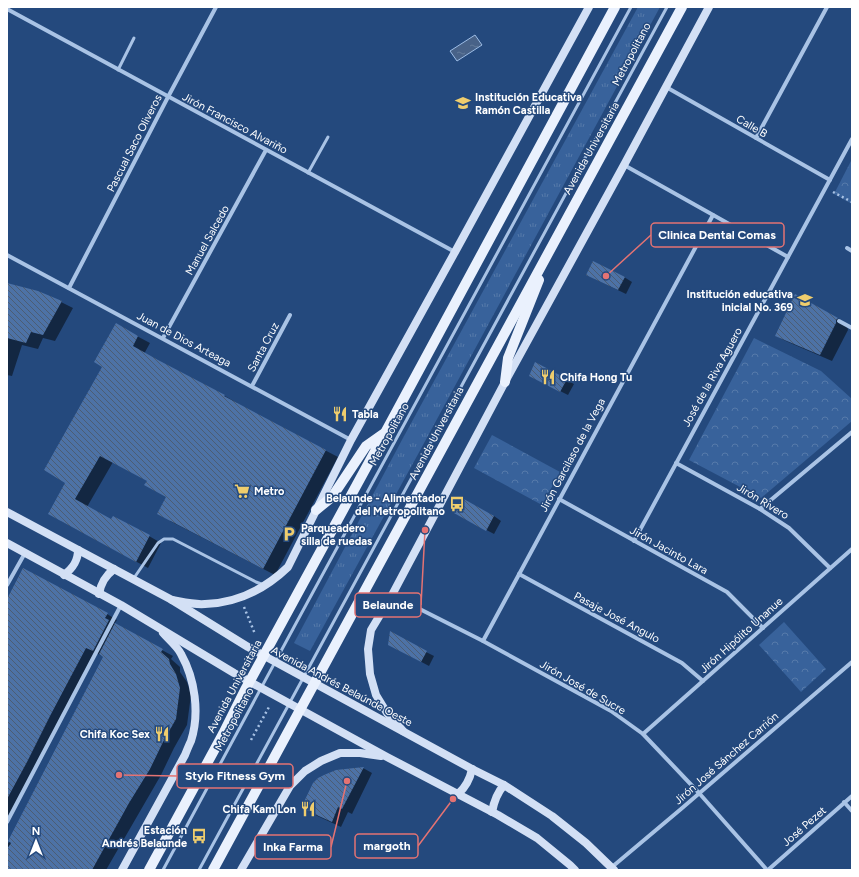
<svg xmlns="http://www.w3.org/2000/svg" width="859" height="877" font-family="Figtree,sans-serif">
<defs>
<pattern id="grass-tufts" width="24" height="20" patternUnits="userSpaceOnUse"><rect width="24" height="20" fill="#38629b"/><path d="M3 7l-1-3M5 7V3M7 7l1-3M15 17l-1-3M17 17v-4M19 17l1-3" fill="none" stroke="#567aaa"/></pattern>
<pattern id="park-crowns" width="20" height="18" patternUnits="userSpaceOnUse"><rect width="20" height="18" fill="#38629b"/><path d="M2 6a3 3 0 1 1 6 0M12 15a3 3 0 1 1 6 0" fill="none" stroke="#567aaa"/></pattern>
<pattern id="water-ripples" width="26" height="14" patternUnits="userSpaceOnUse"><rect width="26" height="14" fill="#486288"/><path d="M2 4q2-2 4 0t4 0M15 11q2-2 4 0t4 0" fill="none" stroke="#637a9a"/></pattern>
<pattern id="building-back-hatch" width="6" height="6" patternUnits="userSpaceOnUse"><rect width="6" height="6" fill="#4d72a6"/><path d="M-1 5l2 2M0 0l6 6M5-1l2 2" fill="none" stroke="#4c5d74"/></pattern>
</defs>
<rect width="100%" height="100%" fill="#24497d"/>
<polygon fill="url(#grass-tufts)" points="638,7 660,7 417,456 310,651 294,643 403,438"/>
<g fill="url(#park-crowns)">
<polygon points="852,159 852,204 834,194"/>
<polygon points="754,338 821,371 852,399 852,421 761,498 689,460"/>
<polygon points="492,435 560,472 542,505 474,468"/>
<polygon points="784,622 826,669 801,692 759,645"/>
</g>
<polygon fill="url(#water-ripples)" stroke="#9dbde6" points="475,35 482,45 457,61 450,51"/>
<g fill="#0007">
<polygon points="624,277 632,282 626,294 595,279"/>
<polygon points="7,284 61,302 73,308 55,341 43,338 38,349 22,345 12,376 7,375"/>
<polygon points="796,295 849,325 847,326 848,330 832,361 788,342 776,336"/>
<polygon points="116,325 150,343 144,354 225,396 237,403 236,404 338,457 275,575 170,521 168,497 148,481 113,462 87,507 111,521 149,536 161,543 148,568 61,521 66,482"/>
<polygon points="536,364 574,384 568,395 538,380"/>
<polygon points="494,516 501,521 494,534 462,517"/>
<polygon points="7,601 107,614 117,620 114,624 173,656 171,659 180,667 180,672 187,682 191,695 187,725 174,748 161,775 106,870 7,870 7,842 9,843 104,657 96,653 7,822"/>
<polygon points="397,649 426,652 434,656 429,666"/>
<polygon points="363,768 372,773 352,814 348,812 341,827 311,813 302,808"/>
</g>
<g fill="url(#building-back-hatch)">
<polygon points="593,261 625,277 618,290 586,275"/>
<polygon points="7,283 38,291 62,301 43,335 31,332 26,343 7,338"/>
<polygon points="795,294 838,318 836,320 836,323 820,355 775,336"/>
<polygon points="116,323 138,336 133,346 158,360 225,395 224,396 326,450 263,569 157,514 166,497 144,485 147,481 100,456 75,499 111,519 113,516 150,535 136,562 48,514 65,483 44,470 102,367 94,362"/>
<polygon points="535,362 567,379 560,392 529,376"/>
<polygon points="462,498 494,516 486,531 454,513"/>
<polygon points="23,568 108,613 105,618 109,620 93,651 86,648 50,716 27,762 7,799 7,599"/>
<polygon points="115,623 163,649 161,652 169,659 170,664 176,674 180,688 176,719 163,742 150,769 129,803 92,870 7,870 7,849 11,843 8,841 103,657 99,654"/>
<polygon points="390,631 427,651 421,662 388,645"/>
<polygon points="364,767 342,809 338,807 332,822 301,808 313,783 318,778 324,775 336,770"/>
</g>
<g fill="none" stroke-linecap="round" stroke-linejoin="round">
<g stroke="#a9c3e5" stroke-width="2.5" stroke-dasharray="2 3" stroke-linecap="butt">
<polyline points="833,192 852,202"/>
<polyline points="244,607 255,634"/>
<polyline points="251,740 269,707"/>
</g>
<g stroke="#a9c3e5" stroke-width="3">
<polyline points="118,70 134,38"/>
<polyline points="308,173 328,137"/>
<polyline points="134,578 158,543 164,539 173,539 256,582 264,585"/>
<polyline points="163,870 294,627 631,7"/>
<polyline points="199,870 667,7"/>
</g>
<g stroke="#a9c3e5" stroke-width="4">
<polyline points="7,9 455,252"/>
<polyline points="666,87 830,180"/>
<polyline points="756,138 827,7"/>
<polyline points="624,165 788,257"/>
<polyline points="847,248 852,251"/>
<polyline points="7,255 351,440"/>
<polyline points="69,288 168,97 216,7"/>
<polyline points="839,321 852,328"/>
<polyline points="163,338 266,150"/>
<polyline points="252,386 290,315"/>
<polyline points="676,463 760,509 789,528 830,568"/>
<polyline points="559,499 727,592 763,628"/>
<polyline points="760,509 852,432"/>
<polyline points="634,541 852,139"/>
<polyline points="519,574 682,663 703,681"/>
<polyline points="7,585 25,553"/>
<polyline points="392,595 483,641 611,711 643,734 699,793 767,870"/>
<polyline points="483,641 713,215"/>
<polyline points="643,734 852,549"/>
<polyline points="844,802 852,811"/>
<polyline points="7,822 121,605"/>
<polyline points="612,867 681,809 852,662"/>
<polyline points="768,870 852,796"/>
</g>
<g stroke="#d3e0f5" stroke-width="8">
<polyline points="7,512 172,600 248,647 472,769 504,785 552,816 586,843 614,870"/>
<polyline points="7,543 121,605 234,673 387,757 498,815 537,838 570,865 575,870"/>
<path d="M64 575C73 568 78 561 78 550"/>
<path d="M99 594C101 583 105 576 114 569"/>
<path d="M172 600C183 602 194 605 205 604 238 603 265 589 288 567L351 440 455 252 589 7"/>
<polyline points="403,731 387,713 376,695 370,674 368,649 371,630 392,595 505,382 624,165 709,7"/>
<path d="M458 794C466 787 470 779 472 769"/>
<path d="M492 812C494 801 497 793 504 785"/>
<path d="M122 870 185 755C187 750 189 745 191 741 200 713 195 679 181 654 177 646 169 640 163 633"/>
<polyline points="241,870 290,786 305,771 321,761 340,753 360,753 381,756"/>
</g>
<g stroke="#eaf1fd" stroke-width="10">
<polyline points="505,382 508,358 539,280"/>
<polyline points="316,510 332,497 366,446 383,434"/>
<polyline points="149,870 223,734 245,690 385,433 615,7"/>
<polyline points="213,870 682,7"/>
</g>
</g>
<defs>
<g id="school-bare" transform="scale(1.2)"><path d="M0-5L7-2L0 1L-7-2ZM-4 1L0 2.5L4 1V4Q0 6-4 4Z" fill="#efcd6d" stroke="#24497d" stroke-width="2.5" paint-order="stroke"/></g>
<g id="restaurant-bare" transform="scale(1.2)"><path d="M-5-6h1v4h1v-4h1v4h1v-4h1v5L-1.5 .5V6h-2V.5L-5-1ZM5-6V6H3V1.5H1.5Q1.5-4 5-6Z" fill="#efcd6d" stroke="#24497d" stroke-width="2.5" paint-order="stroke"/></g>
<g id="supermarket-bare" transform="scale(1.2)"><path d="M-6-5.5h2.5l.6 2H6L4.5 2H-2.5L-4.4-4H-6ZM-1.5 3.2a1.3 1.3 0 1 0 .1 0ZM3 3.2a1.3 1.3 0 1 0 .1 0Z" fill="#efcd6d" stroke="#24497d" stroke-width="2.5" paint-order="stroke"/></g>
<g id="bus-bare" transform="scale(1.2)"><path d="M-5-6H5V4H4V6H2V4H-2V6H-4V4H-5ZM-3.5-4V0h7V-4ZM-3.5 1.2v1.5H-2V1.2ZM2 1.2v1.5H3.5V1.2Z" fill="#efcd6d" stroke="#24497d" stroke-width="2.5" paint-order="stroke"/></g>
<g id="parking-bare" transform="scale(1.2)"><path d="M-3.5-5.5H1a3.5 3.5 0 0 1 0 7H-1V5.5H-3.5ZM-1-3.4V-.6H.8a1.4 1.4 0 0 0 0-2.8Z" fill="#efcd6d" stroke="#24497d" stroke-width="2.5" paint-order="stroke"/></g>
</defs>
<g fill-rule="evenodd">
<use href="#school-bare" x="463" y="103"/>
<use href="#school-bare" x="805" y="300"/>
<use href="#restaurant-bare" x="548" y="377"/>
<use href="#restaurant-bare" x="340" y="414"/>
<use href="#supermarket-bare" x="242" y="491"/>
<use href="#bus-bare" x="457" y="504"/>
<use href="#parking-bare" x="289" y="534"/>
<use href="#restaurant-bare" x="162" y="734"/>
<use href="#restaurant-bare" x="308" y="809"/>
<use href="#bus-bare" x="199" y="836"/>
</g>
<g text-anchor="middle" stroke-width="3" stroke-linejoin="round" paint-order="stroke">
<g font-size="11" fill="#fff" stroke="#24497d">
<text transform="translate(631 54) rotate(-62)" y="4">Metropolitano</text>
<text transform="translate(235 123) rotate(28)" y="4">Jirón Francisco Alvariño</text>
<text transform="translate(752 126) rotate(30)" y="4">Calle B</text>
<text transform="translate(134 143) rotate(-63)" y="4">Pascual Saco Oliveros</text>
<text transform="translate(591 148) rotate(-61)" y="4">Avenida Universitaria</text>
<text transform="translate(207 240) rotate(-61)" y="4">Manuel Salcedo</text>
<text transform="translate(184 339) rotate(28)" y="4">Juan de Dios Arteaga</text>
<text transform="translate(263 347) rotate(-62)" y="4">Santa Cruz</text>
<text transform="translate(712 377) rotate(-61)" y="4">José de la Riva Aguero</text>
<text transform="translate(436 433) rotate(-62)" y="4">Avenida Universitaria</text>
<text transform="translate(389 434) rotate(-61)" y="4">Metropolitano</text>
<text transform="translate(572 455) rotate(-62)" y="4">Jirón Garcilaso de la Vega</text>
<text transform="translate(763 501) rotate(31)" y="4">Jirón Rivero</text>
<text transform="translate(669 550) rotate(29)" y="4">Jirón Jacinto Lara</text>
<text transform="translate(617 617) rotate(28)" y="4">Pasaje José Angulo</text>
<text transform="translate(741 635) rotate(-42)" y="4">Jirón Hipólito Unanue</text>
<text transform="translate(234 686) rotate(-62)" y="4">Avenida Universitaria</text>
<text transform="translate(342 686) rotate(28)" y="4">Avenida Andrés Belaúnde Oeste</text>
<text transform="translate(583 687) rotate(30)" y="4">Jirón José de Sucre</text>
<text transform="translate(234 719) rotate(-62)" y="4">Metropolitano</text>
<text transform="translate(726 758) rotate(-41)" y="4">Jirón José Sánchez Carrión</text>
<text transform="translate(804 826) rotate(-41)" y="4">José Pezet</text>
</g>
<g font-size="11" font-weight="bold" fill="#fff" stroke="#24497d" text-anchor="start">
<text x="475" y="101">Institución Educativa<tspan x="475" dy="13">Ramón Castilla</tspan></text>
<text x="793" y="298" text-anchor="end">Institución educativa<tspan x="793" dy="13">inicial No. 369</tspan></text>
<text x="560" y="381">Chifa Hong Tu</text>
<text x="352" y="418">Tabla</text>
<text x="254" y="495">Metro</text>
<text x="445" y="502" text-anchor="end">Belaunde - Alimentador<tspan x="445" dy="13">del Metropolitano</tspan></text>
<text x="301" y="532">Parqueadero<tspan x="301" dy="13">silla de ruedas</tspan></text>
<text x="150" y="738" text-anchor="end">Chifa Koc Sex</text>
<text x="296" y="813" text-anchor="end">Chifa Kam Lon</text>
<text x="187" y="834" text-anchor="end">Estación<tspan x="187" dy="13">Andrés Belaunde</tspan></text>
</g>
</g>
<path fill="none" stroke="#e47373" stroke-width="1.5" d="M606 276L651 235M425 530L421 605M119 775L177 776M453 799L418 846M347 781L331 847"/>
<g fill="#e47373" stroke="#24497d" stroke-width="1.5">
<circle cx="606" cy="276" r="4"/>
<circle cx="425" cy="530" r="4"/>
<circle cx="119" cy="775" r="4"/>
<circle cx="453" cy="799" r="4"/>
<circle cx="347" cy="781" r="4"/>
</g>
<g fill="#24497d" stroke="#e47373" stroke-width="1.5">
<rect x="651" y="223" width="133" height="24" rx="4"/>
<rect x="355" y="593" width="66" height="24" rx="4"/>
<rect x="177" y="764" width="116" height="24" rx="4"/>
<rect x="355" y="834" width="63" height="24" rx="4"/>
<rect x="255" y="835" width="76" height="24" rx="4"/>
</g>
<g font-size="12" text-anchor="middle" font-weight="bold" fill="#fff">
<text x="717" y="239">Clinica Dental Comas</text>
<text x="388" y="609">Belaunde</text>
<text x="235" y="780">Stylo Fitness Gym</text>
<text x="387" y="850">margoth</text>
<text x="293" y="851">Inka Farma</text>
</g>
<rect width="859" height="877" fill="none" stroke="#ffffff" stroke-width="16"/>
<g transform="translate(36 841)" stroke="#24497d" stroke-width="3" paint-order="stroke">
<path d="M0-3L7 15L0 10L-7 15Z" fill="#ffffff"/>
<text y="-6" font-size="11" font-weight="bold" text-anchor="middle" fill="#ffffff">N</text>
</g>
</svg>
